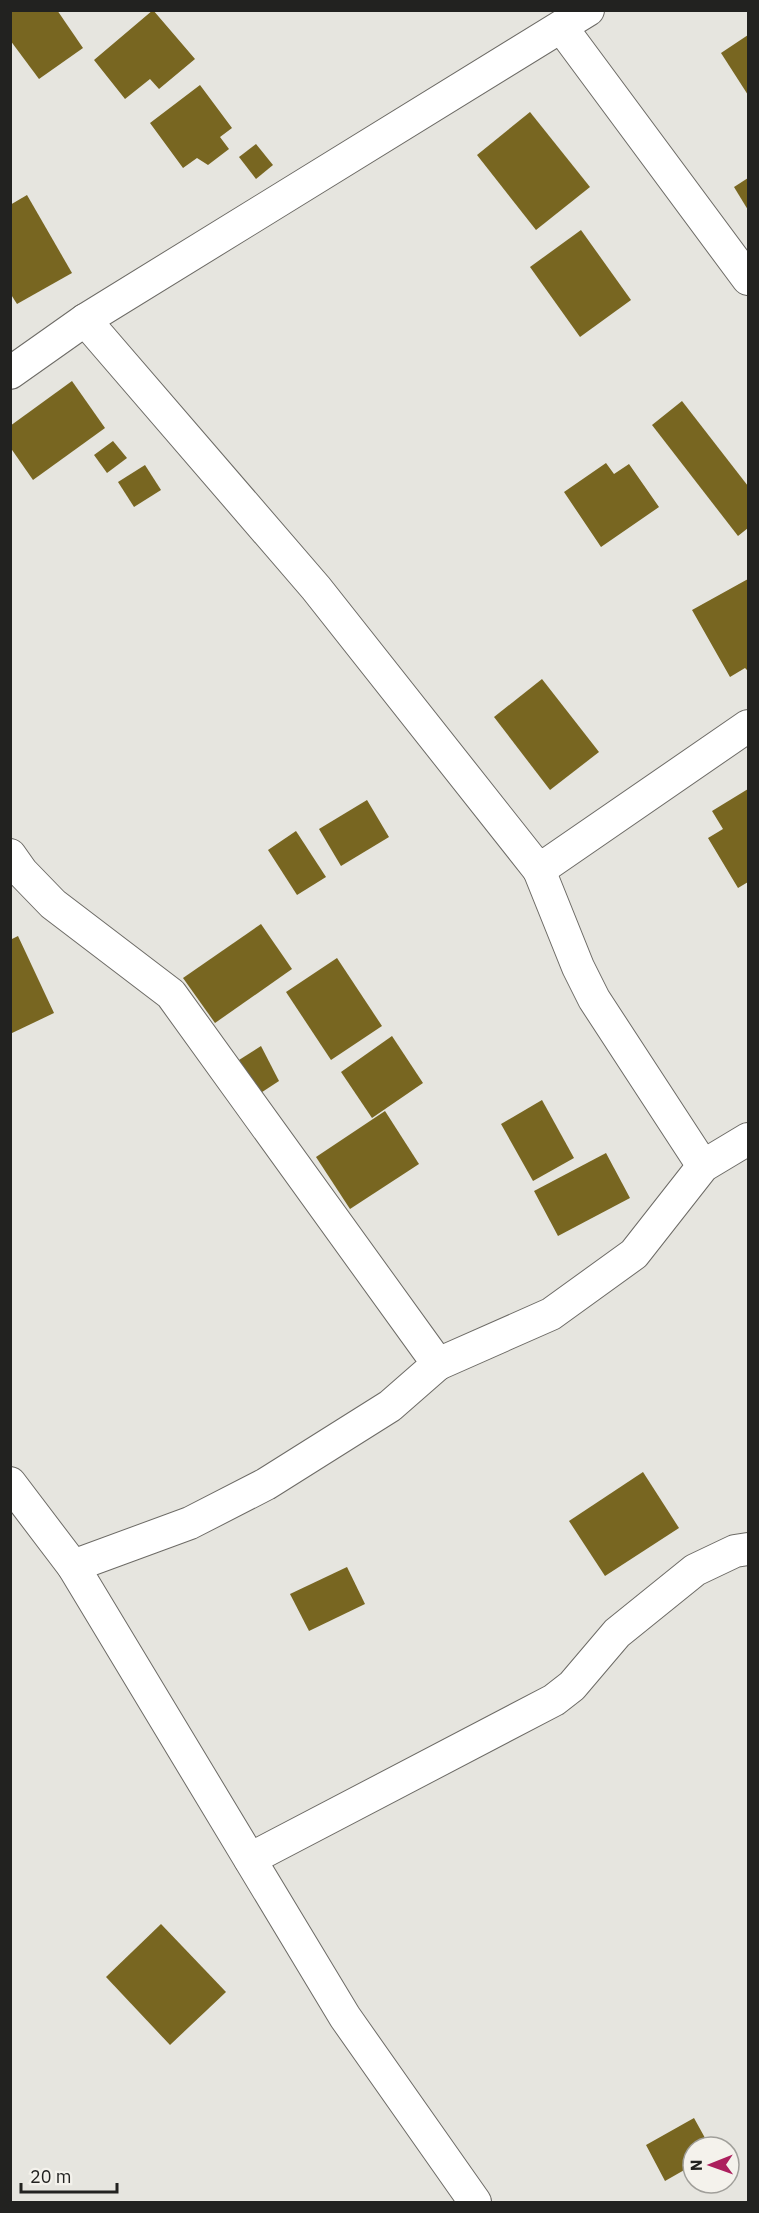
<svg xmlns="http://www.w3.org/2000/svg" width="759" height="2213" font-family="'IBM Plex Sans',sans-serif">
<rect width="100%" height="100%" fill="#e6e5df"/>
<g fill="#786621">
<polygon points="10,10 57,10 83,48 39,79 10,40"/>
<polygon points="153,10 195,59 159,89 150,79 125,99 94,60"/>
<polygon points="748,35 748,95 721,53"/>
<polygon points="200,85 232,128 220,137 229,149 208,165 197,158 183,168 150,123"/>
<polygon points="530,112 590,187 536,230 477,155"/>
<polygon points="256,144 273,165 256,179 239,157"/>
<polygon points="748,178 748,210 734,187"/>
<polygon points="27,195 72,273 17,304 10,293 10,205"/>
<polygon points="581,230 631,300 580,337 530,267"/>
<polygon points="72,381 105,428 33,480 10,447 10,426"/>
<polygon points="682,401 748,486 748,528 738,536 652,425"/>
<polygon points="113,441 127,458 107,473 94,455"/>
<polygon points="606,463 614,474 629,464 659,507 601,547 564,492"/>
<polygon points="145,465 161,490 134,507 118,482"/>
<polygon points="748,579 748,671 745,668 730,677 692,610"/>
<polygon points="542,679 599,752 550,790 494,717"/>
<polygon points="748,789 748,882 738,888 708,838 723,829 712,811"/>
<polygon points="367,800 389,837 341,866 319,829"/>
<polygon points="296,831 326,877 297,895 268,850"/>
<polygon points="261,924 292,969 215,1023 183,978"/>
<polygon points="18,936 54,1013 10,1034 10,940"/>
<polygon points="337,958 382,1026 331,1060 286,992"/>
<polygon points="392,1036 423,1083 372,1118 341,1072"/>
<polygon points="261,1046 279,1081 256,1096 239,1060"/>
<polygon points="542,1100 574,1158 533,1181 501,1124"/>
<polygon points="385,1111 419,1164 350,1209 316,1157"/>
<polygon points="606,1153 630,1198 558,1236 534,1191"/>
<polygon points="643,1472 679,1528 605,1576 569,1521"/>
<polygon points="347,1567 365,1604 309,1631 290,1594"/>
<polygon points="161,1924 226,1992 170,2045 106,1977"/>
<polygon points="694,2118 710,2147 693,2147 693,2165 665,2181 646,2145"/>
</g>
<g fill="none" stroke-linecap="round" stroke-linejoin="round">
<g stroke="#6d6b66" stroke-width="34">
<g id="minor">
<polyline points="562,28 748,279"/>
<polyline points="85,320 316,588 539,870 748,726"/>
<polyline points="10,373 85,320 588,10"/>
<polyline points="10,855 22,872 53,904 171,994 438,1364 390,1406 266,1484 190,1523 73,1566"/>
<polyline points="539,870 578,967 594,999 703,1166"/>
<polyline points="438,1364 551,1314 634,1254 703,1166 748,1139"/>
<polyline points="10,1483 73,1566 345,2017 475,2202"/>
<polyline points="250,1859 554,1700 572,1686 617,1633 695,1570 735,1551 748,1549"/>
</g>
</g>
<use href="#minor" stroke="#fff" stroke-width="32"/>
</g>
<rect width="759" height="2213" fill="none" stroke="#222220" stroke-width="24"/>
<g transform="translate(711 2165) rotate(269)"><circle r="28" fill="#f4f2ec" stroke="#a09f9a" stroke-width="1.5"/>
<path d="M0-4.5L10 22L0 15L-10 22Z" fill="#ac1f5d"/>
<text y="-9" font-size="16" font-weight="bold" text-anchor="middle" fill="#222220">N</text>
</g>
<path d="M21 2183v9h96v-9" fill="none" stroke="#222220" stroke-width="3"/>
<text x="30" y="2183" font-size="18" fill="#222220" stroke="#f4f2ec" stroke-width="4.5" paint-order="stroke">20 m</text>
</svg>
